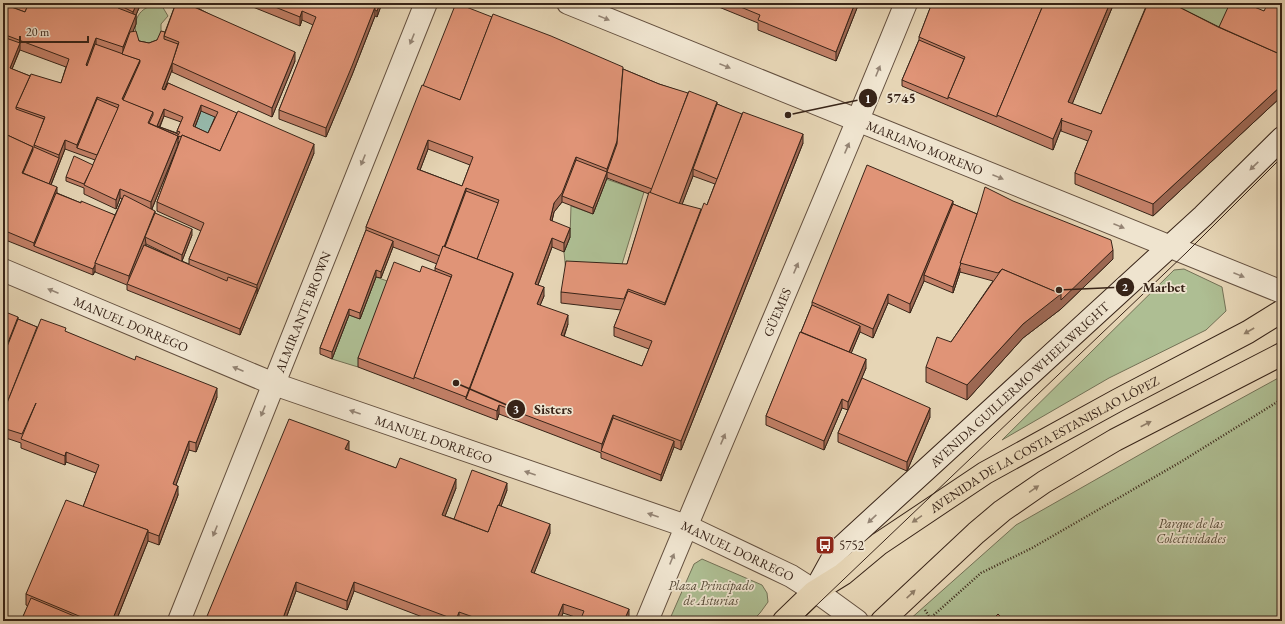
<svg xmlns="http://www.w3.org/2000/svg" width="1285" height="624" font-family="'EB Garamond',serif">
<rect width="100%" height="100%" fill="#e6d5b5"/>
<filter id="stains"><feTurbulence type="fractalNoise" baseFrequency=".005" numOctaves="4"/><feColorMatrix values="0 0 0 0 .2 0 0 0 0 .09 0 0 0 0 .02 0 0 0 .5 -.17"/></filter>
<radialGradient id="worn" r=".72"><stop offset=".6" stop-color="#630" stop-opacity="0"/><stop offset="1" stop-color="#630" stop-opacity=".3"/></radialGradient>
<g fill="#aebe93" stroke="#737156">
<polygon points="1169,3 1226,3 1232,6 1218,38"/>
<path d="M162 6 168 16 161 24V37L157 46 139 48C135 33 131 17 146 8 150 6 158 6 162 6Z"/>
<polygon points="606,179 644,192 619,274 566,272 564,252 570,237 571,206 593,214"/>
<polygon points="1184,269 1222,287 1226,311 1206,330 1109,378 1002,440 1174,270"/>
<polygon points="376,277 390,282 358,367 332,359 349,315 360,319"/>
<polygon points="1282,376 1282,621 908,621 1016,525 1176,434"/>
<polygon points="702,559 762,585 767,593 768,602 760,613 752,621 669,621 694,564"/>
</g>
<polygon fill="#96b9ab" stroke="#707d70" points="201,111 218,118 208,139 193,132"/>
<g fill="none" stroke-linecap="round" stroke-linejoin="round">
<g stroke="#64503f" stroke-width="24">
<g id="minor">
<path id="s1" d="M568 3 1282 292"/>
<path id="s2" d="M3 270 274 384 686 526 791 576 824 597 857 621"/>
<path id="s3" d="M179 621 426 3"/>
<path id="s4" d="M647 621C732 414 822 210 906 3"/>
</g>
</g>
<g stroke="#382418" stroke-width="24">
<g id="secondary">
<path id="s5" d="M814 592 836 552 1203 216 1282 138"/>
</g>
</g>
<g stroke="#382418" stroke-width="24">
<g id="primary">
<path id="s6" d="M784 621 814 592 843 574 879 544 985 473 1118 400 1248 332 1282 311"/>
<polyline points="882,621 976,533 1002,511 1044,482 1115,440 1282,354"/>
</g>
</g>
<g stroke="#382418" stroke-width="2.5" stroke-dasharray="1 2" stroke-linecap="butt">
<polyline points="925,610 932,621"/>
<polyline points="927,621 981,573 1032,548 1179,463 1282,399"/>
</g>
<use href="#minor" stroke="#efe4cf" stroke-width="22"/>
<use href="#secondary" stroke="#efe4cf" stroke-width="22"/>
<use href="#primary" stroke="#e6d5b5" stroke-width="22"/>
<polyline stroke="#382418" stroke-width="1" points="800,621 1186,253 1282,157"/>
</g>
<g fill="#c17f66" stroke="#382418" fill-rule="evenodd">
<path d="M3 3H141L136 15V24L133 31 139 41 149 43 157 40 165 32 174 8 163 3H200L198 8 295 61 272 117 172 72V70L164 90H165L168 83 314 153 240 335 127 290V285L95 272V271L93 275 3 239ZM20 50 66 67 61 83 30 76 12 69ZM201 111 215 117 208 133 195 127ZM164 116 181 122 177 131V133L160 127ZM178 142 179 143 157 202V211L201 231 189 259V264L182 261 192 235 155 213 152 209 178 145ZM65 149 95 160 93 165 66 177V181L84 188V194L116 209 120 198 122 199 115 215 81 203 57 193 51 185ZM146 244 179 260 145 245Z"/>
<polygon points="243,3 382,3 377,17 375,16 352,75 326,137 279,119 279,110 313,25 302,20 300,26"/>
<polygon points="709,3 859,3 836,61 758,30 758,23"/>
<polygon points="932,3 1114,3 1072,104 1101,114 1147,4 1146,3 1171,3 1219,27 1264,11 1282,3 1282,96 1153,216 1075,184 1075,173 1088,141 1061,131 1061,129 1053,150 902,86 902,80 919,40 919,37"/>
<path d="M623 69 659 84 717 104 803 143 681 450 674 447 661 481 601 458V453L499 414 497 420 358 367V358L420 272 435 271V268L437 264 393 247 381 278 376 277 360 319 349 315 332 359 320 354V348L366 230V227L423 86ZM428 149 470 165 462 186 420 170ZM693 176 715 184 707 205 701 211 682 204ZM607 178 649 194 627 264 561 292V303L621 310 614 327V336L649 349 642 366 564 337 568 324 540 305 544 296 538 285 552 247 564 252 570 237 552 221 554 212 562 202 593 214Z"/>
<polygon points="953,204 977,214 1113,259 1061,309 1023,338 967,400 926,382 926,367 951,342 993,281 960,272 953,293 924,281 910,313 888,303 873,338 860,332 851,353 866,368 855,393 930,417 907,471 838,442 838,433 848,410 842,408 824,450 766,425 766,416 801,332 812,305 812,302"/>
<polygon points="3,311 18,319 37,327 66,332 217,397 196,452 189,450 176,485 178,495 159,545 148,541 116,621 21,621 28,606 26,605 26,594 83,507 96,473 66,462 65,465 21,448 21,443 3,437"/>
<polygon points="349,450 348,451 396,468 456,488 445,516 454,519 507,490 501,506 550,533 534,573 629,618 628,621 580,621 581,619 563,613 560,621 433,621 354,591 347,610 296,591 285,621 205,621"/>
</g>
<g fill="#9d6853" stroke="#382418">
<polygon points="137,3 141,3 136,15 136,24 123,56 123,47 133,21 133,12"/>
<polygon points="196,3 200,3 194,16 194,7"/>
<polygon points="380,3 382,3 377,17 377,11"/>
<polygon points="855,3 859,3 836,61 836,52"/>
<polygon points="1110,3 1114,3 1068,114 1068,102"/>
<polygon points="375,7 375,16 352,75 326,137 326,128"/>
<polygon points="302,11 302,20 300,26 300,17"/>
<polygon points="96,38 96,47 86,74 86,65"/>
<polygon points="20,43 20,49 10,74 10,68"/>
<polygon points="295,52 295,61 272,117 272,108"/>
<polygon points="140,60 140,69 124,103 122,99"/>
<polygon points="172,64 172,70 162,96 162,89"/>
<polygon points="1282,85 1282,96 1153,216 1153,204"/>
<polygon points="97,97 97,106 77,148 77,145"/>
<polygon points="717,102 717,111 693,169 693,176 678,215 678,206"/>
<polygon points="201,105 201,111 193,132 193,126"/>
<polygon points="164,109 164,116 158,130 157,126"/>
<polygon points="1062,118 1061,129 1053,150 1053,139"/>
<polygon points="803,134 803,143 681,450 681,441"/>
<polygon points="178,136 178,145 151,211 151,202"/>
<polygon points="65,140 65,149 48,192 48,186 59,158 59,155"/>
<polygon points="428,140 428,149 417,178 417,169"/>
<polygon points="617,141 617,150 607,172 607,169"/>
<polygon points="314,144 314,153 257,294 257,285"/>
<polygon points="33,147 33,156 24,176 22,173"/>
<polygon points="576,157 576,166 562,196 562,202 554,212 550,229 550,220 554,203"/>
<polygon points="607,172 607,178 593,214 593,208"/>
<polygon points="57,187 57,196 34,246 34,243"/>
<polygon points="466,188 466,197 446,252 441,256"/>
<polygon points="120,189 120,198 116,209 116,200"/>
<polygon points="953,201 953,210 924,275 924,281 910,313 910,304"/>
<polygon points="701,209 701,220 665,314 665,303"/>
<polygon points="155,211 155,220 145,237 146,244 129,285 129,276"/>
<polygon points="570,228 570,237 564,252 564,243"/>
<polygon points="192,229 192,235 182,261 182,255"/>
<polygon points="552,238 552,247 535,293 535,284"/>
<polygon points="393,241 393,247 381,278 381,272"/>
<polygon points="1113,250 1113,259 1061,309 1023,338 967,400 967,385 1023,324"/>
<polygon points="95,265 95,271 93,275 93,269"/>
<polygon points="960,268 960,272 953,293 953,287"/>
<polygon points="376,270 376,277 360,319 360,313"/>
<polygon points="513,273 513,284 466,399 466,397"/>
<polygon points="544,287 544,296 537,313 537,304"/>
<polygon points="257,288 257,294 240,335 240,329"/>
<polygon points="888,294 888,303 873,338 873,329"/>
<polygon points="349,309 349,315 332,359 332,352"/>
<polygon points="568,315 568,324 561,344 561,335"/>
<polygon points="18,317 18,326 3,364 3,355"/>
<polygon points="860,326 860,332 848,361 848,355"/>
<polygon points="866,359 866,368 848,411 848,402"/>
<polygon points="217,388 217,397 196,452 196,443"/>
<polygon points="842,399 842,408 824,450 824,441"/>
<polygon points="499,405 499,414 497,420 497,411"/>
<polygon points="930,408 930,417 907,471 907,462"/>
<polygon points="613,415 613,424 602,452 602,444"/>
<polygon points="189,441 189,450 173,493 173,484"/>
<polygon points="349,441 349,450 345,458 345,449"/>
<polygon points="674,441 674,447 661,481 661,475"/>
<polygon points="66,452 66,462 65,465 65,456"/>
<polygon points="456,479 456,488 442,524 442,515"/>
<polygon points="507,483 507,490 488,541 488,534"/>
<polygon points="178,486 178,495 159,545 159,536"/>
<polygon points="550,524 550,533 531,581 531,572"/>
<polygon points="148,530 148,541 116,621 112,621"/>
<polygon points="296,582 296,591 285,621 282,621"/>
<polygon points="354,582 354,591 347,610 347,601"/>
<polygon points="563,604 563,613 560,621 556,621"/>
<polygon points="629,609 629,618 628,621 624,621"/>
<polygon points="459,612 459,621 456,621 456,620"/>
</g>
<g fill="#e09477" stroke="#382418" fill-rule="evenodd">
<polygon points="3,3 29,3 25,12 3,4"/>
<polygon points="29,3 137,3 133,12 119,5 118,8 136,15 123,47 96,38 86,65 87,66 95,44 140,60 122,99 153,112 148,123 178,136 151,202 120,189 116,200 84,185 119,105 97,97 77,145 65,140 59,155 34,145 45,117 16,107 31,74 61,83 69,59 3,34 3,4 25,12"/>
<polygon points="176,3 196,3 194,7 295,52 272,108 172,63 179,42 164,36"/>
<polygon points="265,3 364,3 375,7 352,66 326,128 279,110 316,17 302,11 300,17"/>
<polygon points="364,3 380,3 377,11 375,10 375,7"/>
<polygon points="456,3 492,17 460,100 423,86"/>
<polygon points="731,3 855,3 836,52 758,20 760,15"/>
<polygon points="932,3 1044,3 997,115 997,117 948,97 965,57 919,37"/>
<polygon points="1044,3 1110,3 1068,102 1101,114 1148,3 1171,3 1218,27 1282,55 1282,85 1153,204 1075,173 1092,131 1061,120 1062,118 1053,139 997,115"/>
<polygon points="1230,3 1245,3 1264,11 1268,3 1282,3 1282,55 1219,27"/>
<path d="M493 14 551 36 623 67 617 141 607 169 576 157 562 193 554 203 550 220 570 228 564 243 552 238 535 284 544 287 537 304 568 315 561 335 642 366 652 341 614 327 628 291 665 305 704 203 707 205 743 112 803 134 681 441 613 415 602 444 499 405 497 411 466 399 513 275V273L477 259 499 200 466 188 444 247 443 246 440 256 366 227 422 85 460 100ZM428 140 473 157 462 186 417 169Z"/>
<path d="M136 31 139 41 149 43 157 40 161 31 165 32 164 36V39L178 44 172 63 162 89 165 90 168 83 237 113 220 151 182 135V137L178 136V139V136L149 123 153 115V112L123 100 140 62V60L122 54 130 32ZM201 105 218 112 208 133 193 126ZM164 109 183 117 177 131 180 132 178 135V134L157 126Z"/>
<polygon points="3,37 20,43 10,68 30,76 16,107 16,109 44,119 34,145 34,147 59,158 49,184 23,173 33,150 33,147 5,134 3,139"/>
<polygon points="919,40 964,59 948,97 948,99 902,80"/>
<polygon points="623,69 659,84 688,93 652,189 607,172 617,144"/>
<polygon points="689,91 717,102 679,204 650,193"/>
<polygon points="97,99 118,108 97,155 77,148"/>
<polygon points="717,104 742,114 717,179 693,169"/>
<polygon points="238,111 314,144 257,285 189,259 204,223 157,202 182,135 220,151"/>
<polygon points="5,134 33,147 22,173 57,187 34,243 3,230 3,139"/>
<polygon points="74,156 93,165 84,184 66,177"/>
<polygon points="576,160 607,172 593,208 562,196"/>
<polygon points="867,165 953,201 910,304 888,294 873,329 812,302"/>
<polygon points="985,187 1013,201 1111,240 1113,250 1061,300 1061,294 1002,269 998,273 960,263 978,211"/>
<polygon points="466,191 498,203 477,259 445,247"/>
<polygon points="649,192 678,203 701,209 665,303 628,289 624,299 561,292 566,261 627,264"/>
<polygon points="56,193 81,203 81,201 115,215 95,263 95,265 93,269 34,246"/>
<polygon points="124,195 155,211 129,276 95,263"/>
<polygon points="953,204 977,214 960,263 961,263 953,287 924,275"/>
<polygon points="155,213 192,229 182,255 145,237"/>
<polygon points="366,230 393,241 381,272 376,270 360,313 349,309 332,352 320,348"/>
<polygon points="144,245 227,281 228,277 257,288 240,329 127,284"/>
<polygon points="443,246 513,273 466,397 414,377 452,275 435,268"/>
<polygon points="394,262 420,272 422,266 451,277 414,377 414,379 358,358"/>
<polygon points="1002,269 1061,294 1023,324 967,385 926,367 937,337 951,342"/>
<polygon points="812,305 860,326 849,352 801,332"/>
<polygon points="3,311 18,317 3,355"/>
<polygon points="18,319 37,327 3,413 3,357"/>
<polygon points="41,319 66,328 65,331 135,360 136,356 217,388 196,443 189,441 173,484 178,486 159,536 148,532 148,530 83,507 99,465 66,452 65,456 21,439 36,403 22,434 3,428 3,413"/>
<polygon points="800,332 866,359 848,402 842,399 824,441 766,416"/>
<polygon points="862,378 930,408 907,462 838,433"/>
<polygon points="613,418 674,441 661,475 601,451"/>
<polygon points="289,419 349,441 345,449 396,468 400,458 456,479 442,515 488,532 498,505 550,524 531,572 629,609 624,621 580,621 584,611 563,604 556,621 474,621 476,618 459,612 456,620 354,582 347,601 296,582 282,621 205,621"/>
<polygon points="472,470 507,483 499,505 498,505 488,532 454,519"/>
<polygon points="66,500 148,530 112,621 91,621 26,594"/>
<polygon points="31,598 86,621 21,621"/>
<polygon points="998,614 1005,621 991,621"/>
<polygon points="3,615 17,621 3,621"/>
</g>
<defs><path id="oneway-solid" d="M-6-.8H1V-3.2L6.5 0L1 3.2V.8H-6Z"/></defs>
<g fill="#948474">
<use href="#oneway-solid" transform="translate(604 18) rotate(22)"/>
<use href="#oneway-solid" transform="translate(412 39) rotate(112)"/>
<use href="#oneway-solid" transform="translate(725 66) rotate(22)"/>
<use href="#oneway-solid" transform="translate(878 71) rotate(-68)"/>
<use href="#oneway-solid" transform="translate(847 148) rotate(-67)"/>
<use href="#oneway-solid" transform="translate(363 160) rotate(112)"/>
<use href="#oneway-solid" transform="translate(1254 166) rotate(136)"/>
<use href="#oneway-solid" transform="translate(998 177) rotate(22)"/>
<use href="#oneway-solid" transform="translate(1119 226) rotate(22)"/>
<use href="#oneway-solid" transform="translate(796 268) rotate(-67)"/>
<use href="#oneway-solid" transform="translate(1239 275) rotate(22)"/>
<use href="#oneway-solid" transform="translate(53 291) rotate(-157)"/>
<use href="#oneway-solid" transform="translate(238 369) rotate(-157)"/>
<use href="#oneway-solid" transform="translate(263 411) rotate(112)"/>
<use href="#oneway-solid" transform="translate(355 412) rotate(-161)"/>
<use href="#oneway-solid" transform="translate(723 439) rotate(-67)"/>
<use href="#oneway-solid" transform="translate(530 473) rotate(-161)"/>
<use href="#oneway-solid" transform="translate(653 515) rotate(-161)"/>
<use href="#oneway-solid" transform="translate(872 519) rotate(137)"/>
<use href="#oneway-solid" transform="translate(215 531) rotate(112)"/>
<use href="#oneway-solid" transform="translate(672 559) rotate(-68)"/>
</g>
<g fill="#8f7c66">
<use href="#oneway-solid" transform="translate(1249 331) rotate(150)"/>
<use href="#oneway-solid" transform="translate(1146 424) rotate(-27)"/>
<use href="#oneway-solid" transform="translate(1034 489) rotate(-35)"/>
<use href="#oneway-solid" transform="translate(917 519) rotate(146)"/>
<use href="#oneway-solid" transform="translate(911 594) rotate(-43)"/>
</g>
<defs>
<g id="bus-square" transform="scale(1)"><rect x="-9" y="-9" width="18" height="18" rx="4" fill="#8f2418" stroke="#efe4cf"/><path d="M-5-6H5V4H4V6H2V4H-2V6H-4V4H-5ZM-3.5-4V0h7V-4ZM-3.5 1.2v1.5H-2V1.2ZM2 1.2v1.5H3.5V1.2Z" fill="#fff"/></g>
</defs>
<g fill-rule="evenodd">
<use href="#bus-square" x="825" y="545"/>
</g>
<g text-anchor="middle" stroke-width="3.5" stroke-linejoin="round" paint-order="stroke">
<g font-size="13" fill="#382418" stroke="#efe4cf">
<text dy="5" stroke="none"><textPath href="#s1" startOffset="385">MARIANO MORENO</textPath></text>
<text dy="5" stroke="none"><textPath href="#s3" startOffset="333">ALMIRANTE BROWN</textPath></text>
<text dy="5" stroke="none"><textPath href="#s4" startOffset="335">GÜEMES</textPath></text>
<text dy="5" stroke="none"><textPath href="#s2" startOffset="139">MANUEL DORREGO</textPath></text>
<text dy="5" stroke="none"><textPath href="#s5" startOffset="294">AVENIDA GUILLERMO WHEELWRIGHT</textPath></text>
<text dy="5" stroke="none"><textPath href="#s2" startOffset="463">MANUEL DORREGO</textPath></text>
<text dy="5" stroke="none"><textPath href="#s6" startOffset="316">AVENIDA DE LA COSTA ESTANISLAO LÓPEZ</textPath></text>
<text dy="5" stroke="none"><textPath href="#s2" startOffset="787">MANUEL DORREGO</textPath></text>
</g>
<g font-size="13" font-style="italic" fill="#564a37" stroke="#efe4cf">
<text x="1191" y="528">Parque de las<tspan x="1191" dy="15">Colectividades</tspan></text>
<text x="711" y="590">Plaza Principado<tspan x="711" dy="15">de Asturias</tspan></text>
</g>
<g font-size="13" fill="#382418" stroke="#efe4cf" text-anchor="start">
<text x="839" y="550">5752</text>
</g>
</g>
<path fill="none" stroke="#382418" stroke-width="1.5" d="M788 115L868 98M1059 290L1125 287M456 383L516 409"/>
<g fill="#382418" stroke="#efe4cf" stroke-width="1.5">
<circle cx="788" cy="115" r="4"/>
<circle cx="1059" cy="290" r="4"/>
<circle cx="456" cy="383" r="4"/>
<circle cx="868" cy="98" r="10"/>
<circle cx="1125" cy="287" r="10"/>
<circle cx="516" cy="409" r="10"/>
</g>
<g font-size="12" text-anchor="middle" font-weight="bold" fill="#fff">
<text x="868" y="103">1</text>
<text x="1125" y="291">2</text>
<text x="516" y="413">3</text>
</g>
<g font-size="14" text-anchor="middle" font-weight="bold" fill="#382418" stroke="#efe4cf" stroke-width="3.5" stroke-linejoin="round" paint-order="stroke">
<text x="901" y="103">5745</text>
<text x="1164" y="292">Marbet</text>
<text x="553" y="414">Sisters</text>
</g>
<rect width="1285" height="624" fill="none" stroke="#e6d5b5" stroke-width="16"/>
<rect x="4" y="4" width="1277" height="616" fill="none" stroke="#382418" stroke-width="2"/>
<rect x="8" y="8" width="1269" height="608" fill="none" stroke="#382418"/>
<path d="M20 36v6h68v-6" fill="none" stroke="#382418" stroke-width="2"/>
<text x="26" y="36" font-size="12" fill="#382418" stroke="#efe4cf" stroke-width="3" paint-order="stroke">20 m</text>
<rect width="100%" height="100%" filter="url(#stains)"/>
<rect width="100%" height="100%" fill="url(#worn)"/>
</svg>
